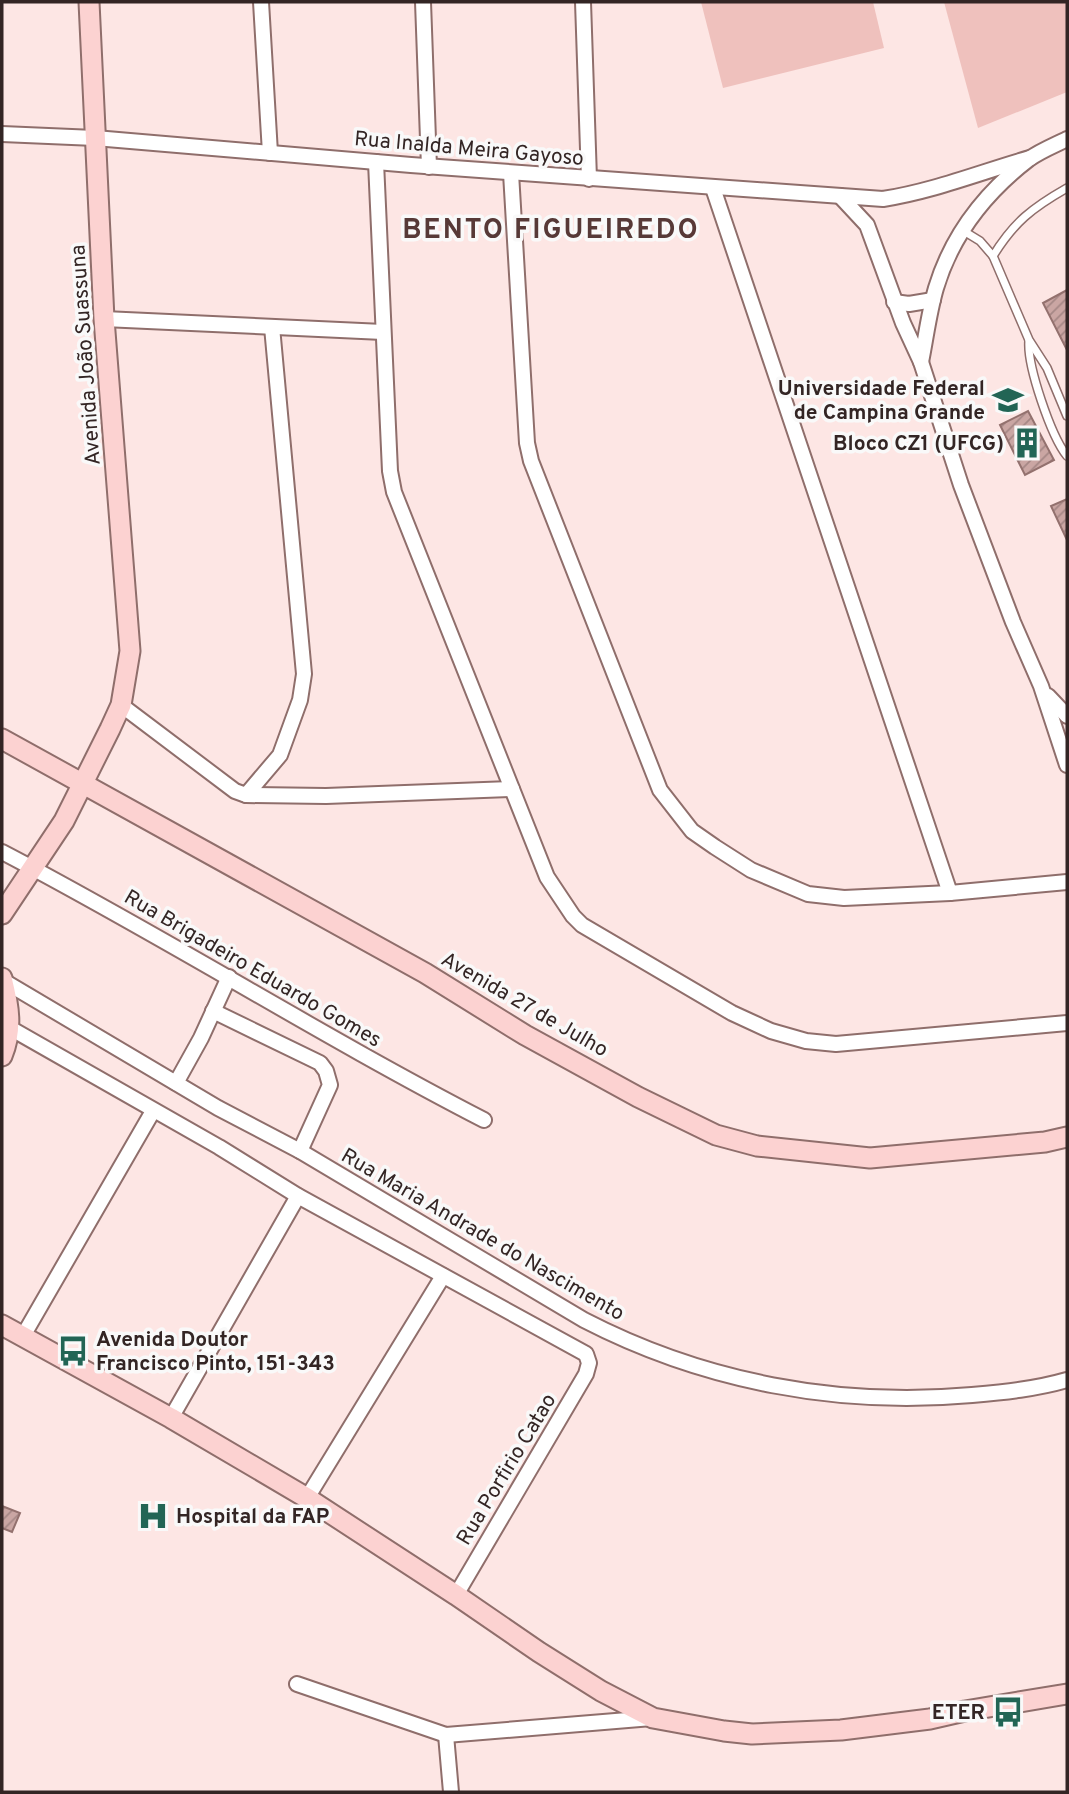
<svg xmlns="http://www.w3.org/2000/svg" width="1069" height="1794" font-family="Overpass,sans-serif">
<defs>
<pattern id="building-hatch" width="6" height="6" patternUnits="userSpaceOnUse" patternTransform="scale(1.75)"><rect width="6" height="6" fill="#caa6a3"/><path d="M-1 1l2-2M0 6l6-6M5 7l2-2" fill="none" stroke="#a58785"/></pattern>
</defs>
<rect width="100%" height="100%" fill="#fde6e4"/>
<g fill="#efc1bd">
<polygon points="701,2 873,2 884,48 723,88"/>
<polygon points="944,2 1067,2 1067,92 978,128"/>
</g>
<g fill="url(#building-hatch)" stroke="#93716e" stroke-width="2">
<polygon points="1067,290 1067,350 1043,303"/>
<polygon points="1028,411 1054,460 1025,475 1000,425"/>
<polygon points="1067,499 1067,540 1051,506"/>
<polygon points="2,1506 20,1513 12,1532 2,1528"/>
</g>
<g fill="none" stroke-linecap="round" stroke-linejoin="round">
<g stroke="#8f6e6b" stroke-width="10">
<g id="lane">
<path d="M1067 188C1032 208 1014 222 993 256L1029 340 1047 368 1067 416"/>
<polyline points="962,230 980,241 993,256"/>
<path d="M1029 341C1027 366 1051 436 1067 456"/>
</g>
</g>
<g stroke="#8f6e6b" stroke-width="18">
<g id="street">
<polyline points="261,2 270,153"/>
<polyline points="423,2 429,167"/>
<polyline points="583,2 589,179"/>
<path d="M2 134 95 138 411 165 883 199C934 191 981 172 1030 158"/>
<polyline points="376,162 390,471 394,492 547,877 573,916 582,925 732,1013 771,1031 806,1041 836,1044 1067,1023"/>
<polyline points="511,173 527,443 531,461 660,790 692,831 715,847 751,870 808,894 844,898 950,893 1067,882"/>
<polyline points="713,188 950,893"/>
<polyline points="840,196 867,225 903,323 921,362 961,485 1013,622 1041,686 1067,765"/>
<polyline points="894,302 909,304 933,300"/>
<polyline points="104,319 383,332"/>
<path d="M921 362C926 337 929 312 936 288 952 235 986 192 1029 159 1040 151 1055 145 1067 139"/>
<polyline points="1048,696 1067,716"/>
<polyline points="121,705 235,791 246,795 326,796 512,789"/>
<polyline points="246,795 280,755 300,700 304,674 272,327"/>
<path d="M2 852C165 937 321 1036 484 1120"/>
<path d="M2 980 218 1108 300 1151 584 1320C704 1382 838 1407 972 1395 1005 1392 1036 1389 1067 1380"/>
<polyline points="213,1011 320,1063 326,1071 330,1085 300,1151"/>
<polyline points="3,1024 219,1147 298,1196 586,1354 589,1363 586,1374 456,1595"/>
<polyline points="176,1083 201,1038 229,977"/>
<polyline points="23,1336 153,1111"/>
<polyline points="171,1418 298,1196"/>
<polyline points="307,1498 443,1276"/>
<polyline points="297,1684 446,1735 652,1718"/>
<polyline points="446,1735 451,1792"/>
</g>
</g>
<g stroke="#8f6e6b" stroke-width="23">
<g id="secondary">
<polyline points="2,739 425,973 525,1035 638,1097 716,1135 757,1146 870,1158 1045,1142 1067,1137"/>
<polyline points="2,914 64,821 110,729 121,705 130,651 104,319 89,2"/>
<path d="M2 978C9 1006 13 1029 2 1056"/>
<polyline points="2,1325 171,1418 307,1498 456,1595 539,1652 601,1691 653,1718 724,1731 752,1734 841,1730 930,1719 965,1711 1067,1694"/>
</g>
</g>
<use href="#lane" stroke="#fff" stroke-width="7"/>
<use href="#street" stroke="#fff" stroke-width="14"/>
<use href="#secondary" stroke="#fcd2d1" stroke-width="19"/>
</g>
<defs>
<g id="university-bare" transform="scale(2.415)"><path d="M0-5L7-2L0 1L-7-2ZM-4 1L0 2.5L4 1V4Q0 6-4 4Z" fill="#226555" stroke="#f9f9f9" stroke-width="2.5" paint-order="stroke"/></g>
<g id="building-bare" transform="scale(2.415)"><path d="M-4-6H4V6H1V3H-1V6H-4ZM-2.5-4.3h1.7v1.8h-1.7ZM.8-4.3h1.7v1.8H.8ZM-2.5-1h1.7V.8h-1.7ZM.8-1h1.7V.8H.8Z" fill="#226555" stroke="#f9f9f9" stroke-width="2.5" paint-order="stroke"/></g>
<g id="bus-bare" transform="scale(2.415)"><path d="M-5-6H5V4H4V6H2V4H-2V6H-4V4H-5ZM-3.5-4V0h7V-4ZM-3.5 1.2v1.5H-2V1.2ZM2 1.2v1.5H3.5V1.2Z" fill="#226555" stroke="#f9f9f9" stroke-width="2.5" paint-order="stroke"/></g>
<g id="hospital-bare" transform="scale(2.415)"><path d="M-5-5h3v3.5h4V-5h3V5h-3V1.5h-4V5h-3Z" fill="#226555" stroke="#f9f9f9" stroke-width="2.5" paint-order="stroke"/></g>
</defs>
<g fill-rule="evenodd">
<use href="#university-bare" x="1008" y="400"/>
<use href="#building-bare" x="1027" y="443"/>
<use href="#bus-bare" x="73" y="1351"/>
<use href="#hospital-bare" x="153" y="1516"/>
<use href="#bus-bare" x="1008" y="1712"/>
</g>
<g text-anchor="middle" stroke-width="7" stroke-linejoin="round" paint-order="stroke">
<g font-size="21" fill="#332524" stroke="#f9f9f9">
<text transform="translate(469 148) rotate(5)" y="7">Rua Inalda Meira Gayoso</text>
<text transform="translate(85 355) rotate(-94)" y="7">Avenida João Suassuna</text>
<text transform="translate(253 968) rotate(30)" y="7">Rua Brigadeiro Eduardo Gomes</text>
<text transform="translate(525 1004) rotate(30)" y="7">Avenida 27 de Julho</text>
<text transform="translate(483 1234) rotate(30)" y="7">Rua Maria Andrade do Nascimento</text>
<text transform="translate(506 1469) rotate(-59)" y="7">Rua Porfirio Catao</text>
</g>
<g font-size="21" font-weight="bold" fill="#332524" stroke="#f9f9f9" text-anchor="end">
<text x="985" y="395">Universidade Federal<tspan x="985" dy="24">de Campina Grande</tspan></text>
<text x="1004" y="450">Bloco CZ1 (UFCG)</text>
<text x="96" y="1346" text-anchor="start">Avenida Doutor<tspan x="96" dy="24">Francisco Pinto, 151-343</tspan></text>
<text x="176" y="1523" text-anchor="start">Hospital da FAP</text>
<text x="985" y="1719">ETER</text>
</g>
<g font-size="28" font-weight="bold" letter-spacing="2" fill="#573937" stroke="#f9f9f9">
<text x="551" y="238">BENTO FIGUEIREDO</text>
</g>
</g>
<rect width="1069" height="1794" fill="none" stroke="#332524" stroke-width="7"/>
</svg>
